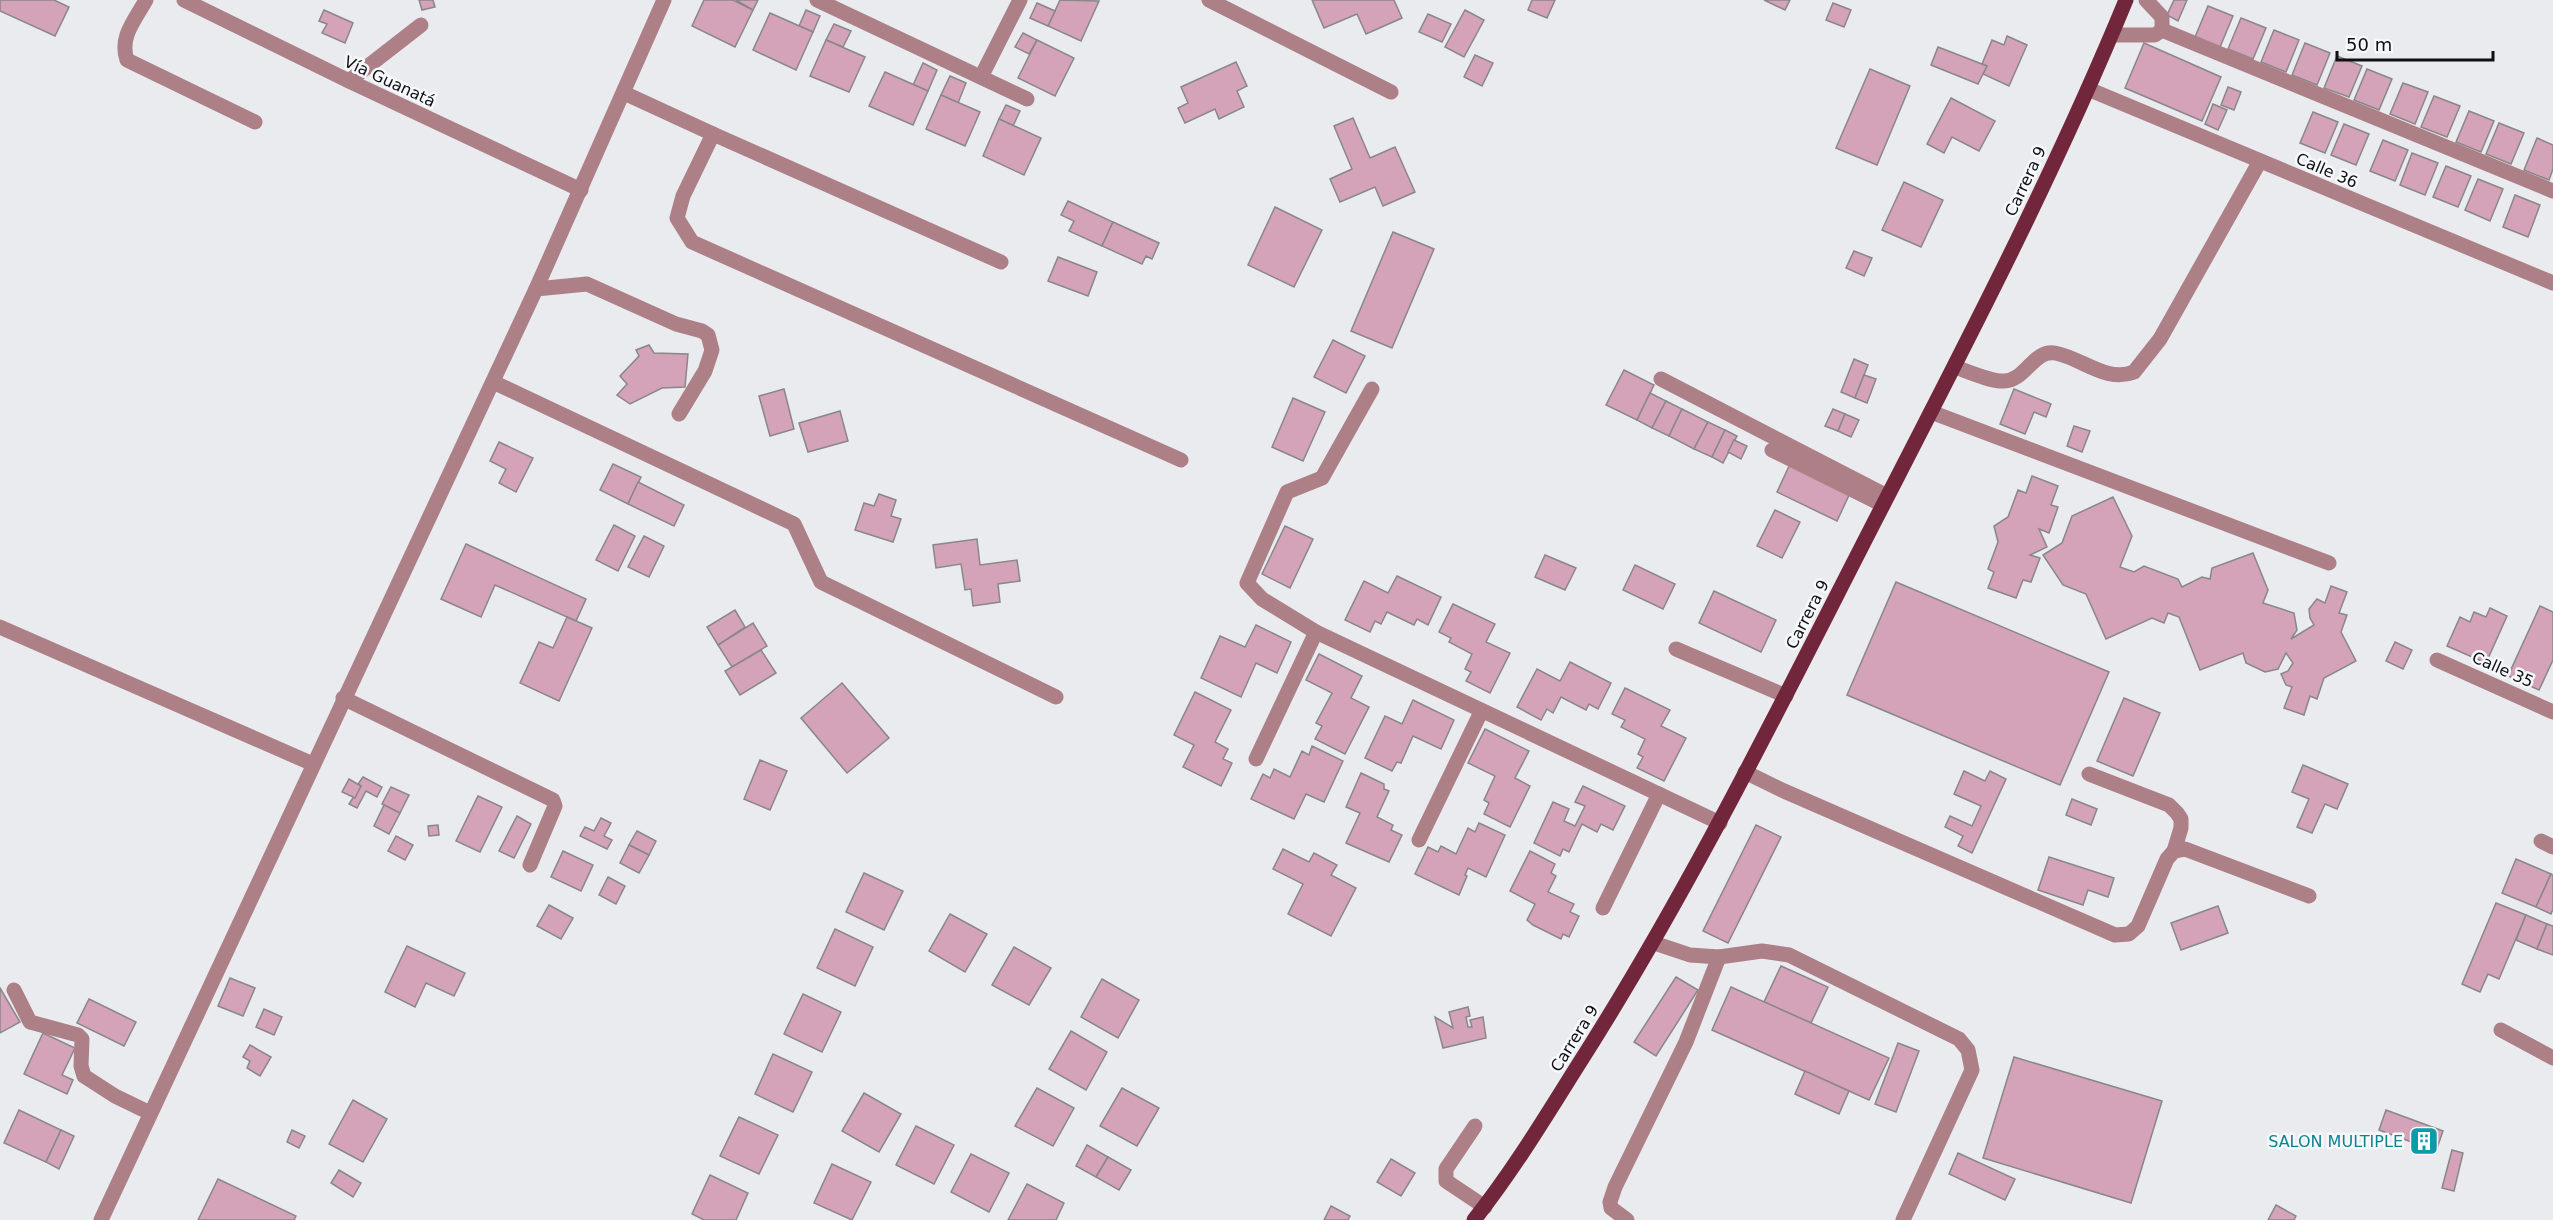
<svg xmlns="http://www.w3.org/2000/svg" width="2553" height="1220" font-family="'DejaVu Sans',sans-serif">
<rect width="100%" height="100%" fill="#e9ebee"/>
<g fill="#d4a2b9" stroke="#8a8788" stroke-width="1.5">
<polygon points="0,0 54,0 69,7 55,36 0,11"/>
<polygon points="419,0 433,0 435,7 422,10"/>
<polygon points="704,0 733,0 753,10 735,47 692,26"/>
<polygon points="736,0 758,0 753,10"/>
<polygon points="1060,0 1099,1 1081,41 1048,26"/>
<polygon points="1312,0 1394,0 1402,18 1366,34 1357,14 1324,28"/>
<polygon points="1532,0 1555,0 1547,18 1528,10"/>
<polygon points="1764,0 1790,0 1785,10"/>
<polygon points="2174,0 2187,0 2178,21 2167,15"/>
<polygon points="1037,3 1055,11 1048,26 1030,18"/>
<polygon points="1833,3 1851,10 1844,27 1826,20"/>
<polygon points="2208,6 2233,16 2220,47 2195,37"/>
<polygon points="324,10 353,23 345,43 322,33 327,24 319,21"/>
<polygon points="806,10 820,16 813,32 799,26"/>
<polygon points="1465,10 1484,20 1464,57 1445,47"/>
<polygon points="770,13 813,32 796,70 753,50"/>
<polygon points="1428,14 1451,24 1442,42 1419,32"/>
<polygon points="2241,18 2266,28 2253,59 2228,49"/>
<polygon points="834,24 851,31 843,47 826,40"/>
<polygon points="2274,30 2299,40 2286,72 2261,62"/>
<polygon points="1023,33 1037,40 1029,54 1015,47"/>
<polygon points="2007,36 2027,45 2009,86 1983,74 1987,66 1982,64 1992,40 2004,45"/>
<polygon points="826,40 865,57 849,92 810,76"/>
<polygon points="1037,40 1074,58 1055,96 1018,78"/>
<polygon points="2144,43 2221,77 2202,121 2125,88"/>
<polygon points="2305,43 2330,53 2317,85 2292,75"/>
<polygon points="1938,47 1987,66 1978,84 1931,65"/>
<polygon points="1475,55 1493,63 1482,86 1464,77"/>
<polygon points="2337,56 2362,66 2349,97 2324,88"/>
<polygon points="1236,62 1247,86 1237,91 1244,107 1219,119 1215,109 1185,123 1178,108 1188,103 1181,87"/>
<polygon points="923,63 937,70 928,91 913,85"/>
<polygon points="1870,69 1910,86 1877,165 1836,148"/>
<polygon points="2367,69 2392,79 2379,110 2354,100"/>
<polygon points="885,72 928,91 913,125 869,106"/>
<polygon points="950,76 966,83 958,103 941,95"/>
<polygon points="2403,83 2428,92 2415,124 2390,114"/>
<polygon points="2228,87 2241,92 2234,110 2221,105"/>
<polygon points="941,95 980,112 965,146 926,129"/>
<polygon points="2434,96 2460,106 2447,137 2421,127"/>
<polygon points="1951,98 1995,121 1979,151 1952,137 1944,153 1927,144"/>
<polygon points="2213,104 2227,110 2218,130 2205,124"/>
<polygon points="1006,105 1020,111 1013,126 999,119"/>
<polygon points="2469,111 2494,121 2481,152 2456,142"/>
<polygon points="2313,112 2338,122 2325,153 2300,143"/>
<polygon points="1353,118 1370,158 1395,147 1415,192 1383,206 1375,187 1340,202 1330,179 1352,169 1334,126"/>
<polygon points="999,119 1041,138 1024,175 983,156"/>
<polygon points="2499,123 2524,133 2511,164 2486,154"/>
<polygon points="2344,124 2369,134 2356,165 2331,155"/>
<polygon points="2537,138 2553,145 2553,169 2549,180 2524,170"/>
<polygon points="2383,140 2408,150 2395,181 2370,171"/>
<polygon points="2412,153 2438,163 2425,195 2400,185"/>
<polygon points="2446,166 2471,176 2458,207 2433,197"/>
<polygon points="2478,179 2503,189 2490,221 2465,210"/>
<polygon points="1904,182 1943,200 1921,247 1882,230"/>
<polygon points="2515,195 2540,205 2528,237 2503,227"/>
<polygon points="1068,201 1113,222 1102,246 1069,231 1074,221 1061,215"/>
<polygon points="1275,207 1322,230 1294,287 1248,265"/>
<polygon points="1113,222 1159,243 1152,259 1146,256 1142,264 1102,246"/>
<polygon points="1393,232 1434,249 1392,348 1351,331"/>
<polygon points="1854,251 1872,258 1864,276 1846,268"/>
<polygon points="1058,257 1097,272 1088,296 1048,281"/>
<polygon points="1333,340 1365,356 1346,393 1314,377"/>
<polygon points="649,345 654,353 688,354 685,387 662,388 630,404 617,395 627,384 620,376 639,356 636,350"/>
<polygon points="1854,359 1868,365 1855,398 1841,392"/>
<polygon points="1624,370 1654,385 1637,420 1606,405"/>
<polygon points="1864,375 1876,379 1867,403 1855,398"/>
<polygon points="784,389 794,429 770,436 759,396"/>
<polygon points="2014,389 2051,404 2046,417 2034,412 2025,434 2000,424"/>
<polygon points="1650,393 1666,401 1652,428 1637,420"/>
<polygon points="1293,398 1325,412 1303,461 1272,447"/>
<polygon points="1666,401 1682,409 1669,436 1652,428"/>
<polygon points="1682,409 1708,422 1694,449 1669,436"/>
<polygon points="1833,409 1845,414 1838,431 1825,426"/>
<polygon points="840,411 848,441 808,452 799,423"/>
<polygon points="1845,414 1859,420 1851,437 1838,431"/>
<polygon points="1708,422 1725,430 1712,457 1694,449"/>
<polygon points="2074,426 2090,431 2082,452 2067,446"/>
<polygon points="1725,430 1737,436 1723,463 1712,457"/>
<polygon points="1734,440 1747,446 1741,459 1728,452"/>
<polygon points="499,442 533,458 516,492 499,483 506,469 490,461"/>
<polygon points="613,464 641,477 628,504 600,490"/>
<polygon points="1790,464 1850,493 1837,521 1777,492"/>
<polygon points="2032,476 2058,486 2051,505 2058,507 2049,533 2039,529 2047,547 2030,555 2040,558 2031,582 2023,580 2016,598 1988,588 1994,572 1988,569 1998,542 1994,526 2008,517 2018,490 2026,493"/>
<polygon points="638,482 684,505 674,526 628,504"/>
<polygon points="879,494 896,500 891,516 901,519 893,542 855,530 864,503 874,506"/>
<polygon points="2113,497 2132,536 2120,567 2134,572 2144,566 2178,579 2182,587 2202,577 2210,579 2212,568 2253,553 2268,590 2263,603 2294,613 2297,630 2291,639 2314,625 2310,618 2309,609 2317,599 2325,603 2331,586 2347,592 2339,613 2347,615 2341,632 2356,661 2324,678 2317,699 2310,696 2304,715 2284,708 2292,687 2286,685 2281,674 2288,671 2293,663 2286,653 2278,669 2265,672 2246,663 2243,653 2200,670 2179,617 2168,613 2164,623 2152,618 2106,639 2086,594 2063,585 2043,555 2062,543 2072,516"/>
<polygon points="1775,510 1800,522 1782,558 1757,546"/>
<polygon points="614,525 635,536 618,571 596,560"/>
<polygon points="1285,526 1313,539 1290,588 1262,574"/>
<polygon points="644,536 664,546 649,577 628,567"/>
<polygon points="977,539 980,565 1017,560 1020,581 998,584 1000,602 973,606 971,589 965,590 961,564 936,568 933,545"/>
<polygon points="466,544 586,599 576,621 495,585 481,617 441,599"/>
<polygon points="1545,555 1576,568 1565,590 1535,577"/>
<polygon points="1635,565 1675,584 1663,609 1623,590"/>
<polygon points="1397,576 1441,597 1428,625 1417,619 1414,625 1387,612 1381,624 1375,621 1370,632 1345,620 1364,581 1388,593"/>
<polygon points="1896,582 2109,672 2060,785 1847,695"/>
<polygon points="1714,591 1776,620 1761,652 1699,623"/>
<polygon points="1453,604 1495,624 1486,642 1510,653 1490,693 1466,681 1471,672 1465,669 1472,654 1449,642 1451,638 1439,632"/>
<polygon points="2540,606 2553,612 2553,660 2539,690 2508,676"/>
<polygon points="2490,608 2507,616 2486,663 2447,646 2460,617 2470,622 2474,612 2486,617"/>
<polygon points="735,610 745,627 718,645 707,627"/>
<polygon points="567,617 592,628 559,701 520,683 539,642 553,648"/>
<polygon points="753,623 767,646 732,667 718,645"/>
<polygon points="1256,625 1291,642 1277,673 1256,663 1241,697 1201,678 1220,636 1245,647"/>
<polygon points="2395,642 2412,650 2403,669 2386,661"/>
<polygon points="761,650 776,673 740,695 725,671"/>
<polygon points="1319,654 1362,676 1351,698 1369,707 1345,754 1315,739 1322,726 1316,723 1332,693 1306,680"/>
<polygon points="1570,662 1611,683 1598,709 1589,704 1586,710 1561,697 1553,713 1547,709 1541,720 1517,707 1537,669 1560,681"/>
<polygon points="842,683 889,738 847,773 801,718"/>
<polygon points="1625,688 1670,710 1661,726 1686,738 1664,781 1637,768 1643,757 1638,754 1645,739 1621,727 1625,720 1612,714"/>
<polygon points="1195,692 1231,710 1215,742 1228,749 1223,759 1232,763 1221,786 1183,767 1194,745 1174,735"/>
<polygon points="2124,698 2160,713 2133,776 2097,761"/>
<polygon points="1413,700 1454,720 1441,749 1413,736 1401,763 1397,762 1392,771 1365,758 1385,716 1402,724"/>
<polygon points="1485,729 1529,751 1515,778 1530,786 1510,827 1484,814 1489,803 1484,800 1495,776 1468,763"/>
<polygon points="1312,746 1343,761 1324,802 1306,794 1294,819 1251,799 1263,774 1270,778 1274,769 1290,777 1302,751 1309,755"/>
<polygon points="760,760 787,771 770,810 744,799"/>
<polygon points="2303,765 2348,784 2337,809 2325,804 2312,833 2297,827 2309,799 2292,792"/>
<polygon points="1964,771 1985,781 1990,771 2006,779 1972,853 1958,846 1963,836 1945,827 1950,816 1972,826 1981,806 1954,794"/>
<polygon points="1361,773 1384,784 1384,789 1389,791 1377,817 1393,825 1391,830 1402,835 1389,862 1346,843 1360,813 1346,807"/>
<polygon points="363,777 382,787 377,797 366,791 357,808 349,804 361,786 358,784"/>
<polygon points="349,779 361,786 355,798 342,792"/>
<polygon points="1583,786 1625,806 1613,830 1601,824 1597,832 1582,824 1569,852 1563,849 1560,856 1534,843 1553,802 1569,809 1564,821 1575,826 1585,806 1575,802"/>
<polygon points="391,787 409,795 400,813 382,804"/>
<polygon points="478,796 502,807 480,852 456,841"/>
<polygon points="2072,799 2097,809 2091,825 2066,815"/>
<polygon points="384,805 400,813 389,834 374,826"/>
<polygon points="517,816 531,824 514,858 499,851"/>
<polygon points="601,818 611,823 604,836 612,840 607,849 580,836 585,827 594,831"/>
<polygon points="1479,823 1505,835 1486,877 1468,868 1465,875 1467,876 1459,895 1415,874 1428,847 1438,852 1441,846 1456,854 1468,828 1475,832"/>
<polygon points="438,825 439,835 429,836 428,826"/>
<polygon points="1756,825 1781,837 1728,943 1703,931"/>
<polygon points="637,831 656,841 649,855 629,845"/>
<polygon points="396,836 413,845 405,860 388,851"/>
<polygon points="629,845 649,855 639,873 620,863"/>
<polygon points="1283,849 1309,862 1314,853 1337,865 1331,875 1356,888 1331,936 1288,914 1303,884 1273,869"/>
<polygon points="563,851 593,865 581,891 551,877"/>
<polygon points="1530,851 1555,864 1551,873 1556,876 1548,892 1574,904 1570,912 1579,916 1569,937 1563,934 1561,939 1533,925 1527,920 1535,904 1510,891"/>
<polygon points="2049,857 2114,878 2108,897 2088,890 2083,905 2038,890"/>
<polygon points="2516,859 2551,874 2536,907 2502,893"/>
<polygon points="864,873 903,891 884,930 846,912"/>
<polygon points="2551,874 2553,875 2553,909 2551,914 2536,907"/>
<polygon points="608,877 625,886 616,904 599,895"/>
<polygon points="2496,903 2526,915 2499,979 2488,974 2480,992 2462,984"/>
<polygon points="549,905 573,918 561,939 537,926"/>
<polygon points="2218,906 2228,933 2181,950 2171,923"/>
<polygon points="950,914 987,934 965,972 929,951"/>
<polygon points="2526,915 2547,924 2537,949 2516,940"/>
<polygon points="2547,924 2553,926 2553,955 2537,949"/>
<polygon points="835,929 873,947 855,986 817,968"/>
<polygon points="407,946 465,973 454,996 426,983 415,1007 385,992"/>
<polygon points="1014,947 1051,968 1029,1005 992,985"/>
<polygon points="1781,966 1828,987 1811,1023 1764,1002"/>
<polygon points="1676,977 1698,990 1656,1056 1634,1042"/>
<polygon points="230,978 255,988 243,1016 218,1006"/>
<polygon points="1102,979 1139,1000 1118,1038 1081,1017"/>
<polygon points="1731,987 1889,1058 1869,1100 1712,1030"/>
<polygon points="0,988 20,1022 0,1033"/>
<polygon points="803,994 841,1012 822,1052 784,1034"/>
<polygon points="89,999 136,1022 124,1046 77,1023"/>
<polygon points="1468,1007 1470,1016 1466,1017 1468,1027 1472,1027 1470,1020 1483,1017 1486,1038 1443,1048 1435,1017 1453,1028 1449,1012"/>
<polygon points="264,1009 282,1017 274,1035 256,1027"/>
<polygon points="1071,1031 1107,1052 1086,1090 1049,1069"/>
<polygon points="43,1033 75,1048 62,1075 73,1080 67,1094 24,1074"/>
<polygon points="1898,1043 1919,1051 1896,1112 1875,1104"/>
<polygon points="250,1045 271,1057 260,1076 247,1068 250,1061 243,1057"/>
<polygon points="773,1054 812,1072 793,1112 755,1094"/>
<polygon points="2014,1057 2162,1101 2131,1203 1983,1158"/>
<polygon points="1805,1071 1849,1091 1839,1114 1795,1094"/>
<polygon points="1037,1088 1074,1108 1053,1146 1015,1126"/>
<polygon points="1122,1088 1159,1108 1137,1146 1100,1126"/>
<polygon points="864,1093 901,1114 879,1152 842,1131"/>
<polygon points="353,1100 387,1119 363,1162 329,1144"/>
<polygon points="19,1110 61,1130 46,1162 4,1143"/>
<polygon points="2386,1110 2443,1131 2436,1151 2379,1130"/>
<polygon points="739,1117 778,1135 759,1174 720,1156"/>
<polygon points="916,1126 954,1145 934,1184 896,1165"/>
<polygon points="61,1130 74,1136 59,1169 46,1162"/>
<polygon points="292,1130 305,1136 299,1148 287,1142"/>
<polygon points="1087,1145 1108,1157 1096,1177 1076,1166"/>
<polygon points="2452,1150 2463,1153 2454,1191 2442,1188"/>
<polygon points="1958,1153 2015,1179 2005,1200 1949,1174"/>
<polygon points="971,1154 1009,1173 989,1212 951,1192"/>
<polygon points="1108,1157 1131,1170 1119,1190 1096,1177"/>
<polygon points="1391,1159 1415,1173 1401,1196 1377,1182"/>
<polygon points="832,1164 871,1182 852,1220 814,1203"/>
<polygon points="339,1170 361,1183 353,1197 331,1183"/>
<polygon points="710,1175 748,1193 736,1220 704,1220 692,1214"/>
<polygon points="218,1179 296,1216 294,1220 198,1220"/>
<polygon points="1027,1184 1064,1203 1056,1220 1008,1220"/>
<polygon points="2276,1205 2296,1216 2294,1220 2268,1220"/>
<polygon points="1331,1206 1350,1216 1348,1220 1324,1220"/>
</g>
<g fill="none" stroke-linecap="round" stroke-linejoin="round">
<g stroke="#ad8088" stroke-width="15">
<path d="M146 0C135 20 119 37 127 60L255 122"/>
<polyline points="184,0 349,81 581,190"/>
<polyline points="817,0 1027,99"/>
<polyline points="1209,0 1391,92"/>
<polyline points="2146,0 2162,17 2162,30"/>
<polyline points="2162,30 2553,191"/>
<polyline points="2112,35 2155,35 2162,30"/>
<polyline points="981,77 1020,0"/>
<polyline points="349,81 421,25"/>
<polyline points="2088,89 2553,283"/>
<polyline points="624,93 713,134 683,196 677,218 692,242 1181,460"/>
<polyline points="713,134 1001,262"/>
<polyline points="536,289 587,284 676,324 702,331 708,335 712,350 705,371 679,414"/>
<path d="M1955 367C1967 371 1991 382 2004 381 2025 381 2034 349 2055 353 2082 358 2106 383 2134 372L2160 339 2260 161"/>
<polyline points="1661,379 1887,496"/>
<polyline points="493,382 794,524 821,582 1056,697"/>
<polyline points="1372,389 1322,478 1287,492 1247,583 1262,599 1316,632 1720,823"/>
<polyline points="1931,412 2329,563"/>
<polyline points="1772,450 1883,505"/>
<polyline points="0,627 313,764"/>
<polyline points="1676,649 1786,696"/>
<polyline points="2437,660 2553,712"/>
<polyline points="343,698 553,800 555,806 530,865"/>
<polyline points="1256,759 1316,632"/>
<polyline points="1745,772 1784,791 2115,935 2129,934 2138,926 2167,859 2174,851 2181,828 2181,819 2177,813 2169,805 2089,774"/>
<polyline points="1419,840 1481,712"/>
<polyline points="2541,841 2553,847"/>
<polyline points="2174,851 2185,849 2309,896"/>
<polyline points="1603,908 1659,794"/>
<polyline points="1654,943 1690,955 1719,957 1762,951 1789,955 1959,1039 1968,1050 1972,1070 1903,1220"/>
<polyline points="14,990 30,1022 78,1035 82,1039 81,1066 84,1076 115,1096 150,1113"/>
<polyline points="2501,1030 2553,1058"/>
<polyline points="1475,1126 1446,1169 1446,1181 1485,1207"/>
<polyline points="101,1220 536,289 664,0"/>
<polyline points="1627,1220 1611,1208 1610,1202 1615,1187 1686,1042 1719,957"/>
</g>
<path stroke="#71263b" stroke-width="15" d="M1474 1220C1512 1172 1543 1121 1575 1070 1673 917 1755 756 1837 595 1937 398 2042 204 2126 0"/>
</g>
<defs>
<g id="building-square" transform="scale(1.5)"><rect x="-9" y="-9" width="18" height="18" rx="4" fill="#0f9aa8" stroke="#f7f8fc"/><path d="M-4-6H4V6H1V3H-1V6H-4ZM-2.5-4.3h1.7v1.8h-1.7ZM.8-4.3h1.7v1.8H.8ZM-2.5-1h1.7V.8h-1.7ZM.8-1h1.7V.8H.8Z" fill="#fff"/></g>
</defs>
<g fill-rule="evenodd">
<use href="#building-square" x="2424" y="1141"/>
</g>
<g text-anchor="middle" stroke-width="5" stroke-linejoin="round" paint-order="stroke">
<g font-size="16" fill="#0f1011" stroke="#f7f8fc">
<text transform="translate(390 81) rotate(25)" y="6">Vía Guanatá</text>
<text transform="translate(2327 170) rotate(23)" y="6">Calle 36</text>
<text transform="translate(2025 181) rotate(-65)" y="6">Carrera 9</text>
<text transform="translate(1807 614) rotate(-63)" y="6">Carrera 9</text>
<text transform="translate(2503 669) rotate(24)" y="6">Calle 35</text>
<text transform="translate(1574 1038) rotate(-58)" y="6">Carrera 9</text>
</g>
<g font-size="16" fill="#0d838f" stroke="#f7f8fc" text-anchor="end">
<text x="2403" y="1147">SALON MULTIPLE</text>
</g>
</g>
<path d="M2337 51v9h156v-9" fill="none" stroke="#0f1011" stroke-width="3"/>
<text x="2346" y="51" font-size="18" fill="#0f1011" stroke="#f7f8fc" stroke-width="4.5" paint-order="stroke">50 m</text>
</svg>
